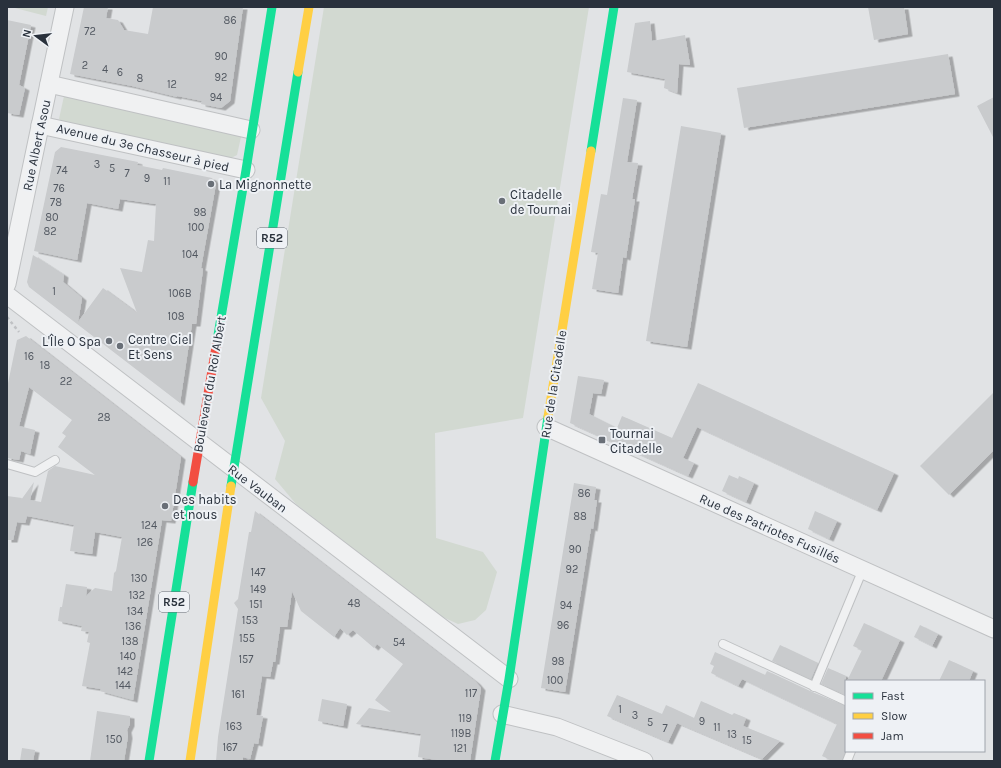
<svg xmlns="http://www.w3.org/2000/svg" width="1001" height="768" font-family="Karla,sans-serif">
<defs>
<filter id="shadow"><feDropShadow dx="4.5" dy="2.5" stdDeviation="0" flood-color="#0004"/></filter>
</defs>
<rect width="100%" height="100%" fill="#e1e3e5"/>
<g fill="#d2d9d1">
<polygon points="11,7 48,7 46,16"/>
<polygon points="324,7 589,7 523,418 435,433 436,538 483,552 497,572 486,610 475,620 458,624 438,615 296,504 275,479 285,441 261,398"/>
<polygon points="64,96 235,133 241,137 237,155 231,158 62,121 59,119"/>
</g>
<g fill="#c9cbcd" filter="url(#shadow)">
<polygon points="84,7 108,7 106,18 118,20 124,30 148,34 153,7 243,7 230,101 221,108 201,104 202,101 177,96 177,97 132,86 70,74"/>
<polygon points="868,7 904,7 908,34 874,40"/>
<polygon points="7,20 31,25 19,85 25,88 19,115 7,113"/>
<polygon points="650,21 652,41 685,35 690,65 679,64 677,93 664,88 665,79 627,72 635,23"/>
<polygon points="948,54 955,94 744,128 737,88"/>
<polygon points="994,97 994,139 977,106"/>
<polygon points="623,98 637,100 627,162 638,163 632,199 635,199 626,258 623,257 618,293 592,289 598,253 591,252 601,194 607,195"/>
<polygon points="681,126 721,133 687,347 646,341"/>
<polygon points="61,147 138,162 137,165 162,170 163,168 212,178 216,184 201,268 203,269 196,324 192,324 180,403 29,287 27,282 33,255 64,275 63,282 82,298 78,322 103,288 137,313 120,268 142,272 148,240 154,241 156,204 120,199 118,209 87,203 77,260 34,251 55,152"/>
<polygon points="26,336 181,457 171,521 162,520 133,700 100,691 101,689 82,686 90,643 87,642 89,632 81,631 82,626 58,621 60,607 62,607 66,584 87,587 86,596 95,588 112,591 114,573 116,571 122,537 95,532 92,554 70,551 74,525 27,516 25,523 17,522 13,540 7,540 7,496 22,498 21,500 34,482 30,500 41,502 48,471 55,466 95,475 58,447 66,436 62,433 72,420 29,387 19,426 35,430 30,454 21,451 19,460 7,458 7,388 17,340"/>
<polygon points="578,376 604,380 601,394 593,393 589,414 617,428 622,416 672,438 698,383 894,473 877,510 697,427 683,458 694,463 688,476 570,423"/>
<polygon points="994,392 994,450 949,495 920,466"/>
<polygon points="729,475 738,479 739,476 754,483 746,502 722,491"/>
<polygon points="574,483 596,487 594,500 597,500 593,529 591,528 565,692 541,688"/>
<polygon points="255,511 476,682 481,688 470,761 437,761 437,760 418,757 421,734 356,724 369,708 391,712 375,700 403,664 377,644 374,648 353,630 347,635 340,628 334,637 301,611 292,591 287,627 280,627 275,662 273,662 270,677 262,676 256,715 263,716 258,744 254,743 250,759 243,757 243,761 216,761 218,737 238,609 234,603 238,599 249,532 251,532"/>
<polygon points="815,511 837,521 829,539 808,529"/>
<polygon points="864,623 900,640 881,681 847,681 862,650 853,646"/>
<polygon points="920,625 938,634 932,646 914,637"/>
<polygon points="780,645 818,663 811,679 772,661"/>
<polygon points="715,652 765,675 767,671 812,692 846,706 846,749 842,761 833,761 822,756 837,724 742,679 738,686 711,673 714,666 710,664"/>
<polygon points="949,660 973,671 969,681 939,681"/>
<polygon points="828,668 846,676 846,695 821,684"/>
<polygon points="617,695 662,714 666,705 694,718 701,701 732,715 734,713 746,718 743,726 780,741 762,759 677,723 668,742 607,716"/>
<polygon points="322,699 347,704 343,726 318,721"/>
<polygon points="97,711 130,716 130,724 127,730 128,736 124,761 90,761"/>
<polygon points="22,748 35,750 33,761 20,761"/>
</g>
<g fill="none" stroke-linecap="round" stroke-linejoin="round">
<g stroke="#bfc1c3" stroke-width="10">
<g id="lane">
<polyline points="7,464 35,472 55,460"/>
<polyline points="723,644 846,701"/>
<polyline points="814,687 863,569"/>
<polyline points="847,761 851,751"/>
</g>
</g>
<g stroke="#bfc1c3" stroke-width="19">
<g id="street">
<polyline points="49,84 251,130"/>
<polyline points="40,125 246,170"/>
<polyline points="7,284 65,7"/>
<polyline points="7,295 509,679"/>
<polyline points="546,427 994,629"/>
<polyline points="502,714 557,727 644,761"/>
</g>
</g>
<polyline stroke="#bfc1c4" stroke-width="2.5" stroke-dasharray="3 3" stroke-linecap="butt" points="7,317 19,332"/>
<use href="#lane" stroke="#f0f1f2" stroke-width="8"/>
<use href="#street" stroke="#f0f1f2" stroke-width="17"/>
<g stroke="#16e098" stroke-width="9">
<polyline points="591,151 614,7"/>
<polyline points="217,341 246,170 272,7"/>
<polyline points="231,486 298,72"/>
<polyline points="149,761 193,482"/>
<polyline points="495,761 509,679 548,417"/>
</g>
<g stroke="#ffcf43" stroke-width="9">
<polyline points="298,72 309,7"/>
<polyline points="548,417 591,151"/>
<polyline points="190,761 231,486"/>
</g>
<polyline stroke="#f24e42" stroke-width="9" points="193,482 217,341"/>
</g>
<g fill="#696f77" stroke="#eef1f5" stroke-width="1.5">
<circle cx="211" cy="184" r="4"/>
<circle cx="502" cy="201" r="4"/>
<circle cx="109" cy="341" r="4"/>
<circle cx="120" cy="346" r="4"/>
<rect x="598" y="436" width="8" height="8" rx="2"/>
<circle cx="165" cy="506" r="4"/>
</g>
<g text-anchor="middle" stroke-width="4" stroke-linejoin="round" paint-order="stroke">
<g font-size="11" fill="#525861">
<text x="230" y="24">86</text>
<text x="90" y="35">72</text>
<text x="221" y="60">90</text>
<text x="85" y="69">2</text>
<text x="105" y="73">4</text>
<text x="120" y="76">6</text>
<text x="221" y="81">92</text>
<text x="140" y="82">8</text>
<text x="172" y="88">12</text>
<text x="216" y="101">94</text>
<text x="97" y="168">3</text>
<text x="112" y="172">5</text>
<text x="62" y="174">74</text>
<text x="127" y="177">7</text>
<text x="147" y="182">9</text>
<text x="167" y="185">11</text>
<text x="59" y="192">76</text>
<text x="56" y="206">78</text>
<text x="200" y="216">98</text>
<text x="52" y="221">80</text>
<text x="196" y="231">100</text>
<text x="50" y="235">82</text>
<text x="190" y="258">104</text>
<text x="54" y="295">1</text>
<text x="180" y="297">106B</text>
<text x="176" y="320">108</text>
<text x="29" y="360">16</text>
<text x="45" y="369">18</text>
<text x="66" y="385">22</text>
<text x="104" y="421">28</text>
<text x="584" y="497">86</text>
<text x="580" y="520">88</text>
<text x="149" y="529">124</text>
<text x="145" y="546">126</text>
<text x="575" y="553">90</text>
<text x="572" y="573">92</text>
<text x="258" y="576">147</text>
<text x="139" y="582">130</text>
<text x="258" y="593">149</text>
<text x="137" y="599">132</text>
<text x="354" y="607">48</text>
<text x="256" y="608">151</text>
<text x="566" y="609">94</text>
<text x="135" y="615">134</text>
<text x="250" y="624">153</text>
<text x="563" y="629">96</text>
<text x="133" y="630">136</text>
<text x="247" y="642">155</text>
<text x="130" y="645">138</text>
<text x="399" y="646">54</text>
<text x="128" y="660">140</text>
<text x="246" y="663">157</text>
<text x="558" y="665">98</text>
<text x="125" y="675">142</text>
<text x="555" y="684">100</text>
<text x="123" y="689">144</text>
<text x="471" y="697">117</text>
<text x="238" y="698">161</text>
<text x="620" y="713">1</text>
<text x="635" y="719">3</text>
<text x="465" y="722">119</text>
<text x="702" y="725">9</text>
<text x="650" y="726">5</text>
<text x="234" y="730">163</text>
<text x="717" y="731">11</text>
<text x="665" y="732">7</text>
<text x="461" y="737">119B</text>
<text x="732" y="738">13</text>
<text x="114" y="743">150</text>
<text x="747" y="744">15</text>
<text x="230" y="751">167</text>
<text x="460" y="752">121</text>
</g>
<g fill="#eef1f5" stroke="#646b74" stroke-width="1">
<rect x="257" y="228" width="30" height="20" rx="3"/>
<rect x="159" y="592" width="30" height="20" rx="3"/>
</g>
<g font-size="12" font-weight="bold" fill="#29313c">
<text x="272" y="242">R52</text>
<text x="174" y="606">R52</text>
</g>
<g font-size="13" fill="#29313c" stroke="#eef1f5">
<text transform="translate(36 145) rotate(-78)" y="5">Rue Albert Asou</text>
<text transform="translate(143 147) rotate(13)" y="5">Avenue du 3e Chasseur à pied</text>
<text transform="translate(209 384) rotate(-80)" y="5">Boulevard du Roi Albert</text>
<text transform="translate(553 384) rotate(-81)" y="5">Rue de la Citadelle</text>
<text transform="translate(258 488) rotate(37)" y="5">Rue Vauban</text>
<text transform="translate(770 528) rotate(24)" y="5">Rue des Patriotes Fusillés</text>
</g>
<g font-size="13" fill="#29313c" stroke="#eef1f5" text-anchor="start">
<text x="219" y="189">La Mignonnette</text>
<text x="510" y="199">Citadelle<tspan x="510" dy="15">de Tournai</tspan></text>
<text x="128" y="344">Centre Ciel<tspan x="128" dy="15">Et Sens</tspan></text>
<text x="101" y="346" text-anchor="end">L'Île O Spa</text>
<text x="610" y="438">Tournai<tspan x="610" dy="15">Citadelle</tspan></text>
<text x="173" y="504">Des habits<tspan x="173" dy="15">et nous</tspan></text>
</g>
</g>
<rect width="1001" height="768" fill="none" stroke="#29313c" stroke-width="16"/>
<rect x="845" y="680" width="140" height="72" fill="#eef1f5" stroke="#9fa4ab"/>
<rect x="853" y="693" width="20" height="6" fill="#16e098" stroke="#9fa4ab"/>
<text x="881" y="700" font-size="12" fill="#29313c">Fast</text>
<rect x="853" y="713" width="20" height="6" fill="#ffcf43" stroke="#9fa4ab"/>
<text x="881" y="720" font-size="12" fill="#29313c">Slow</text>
<rect x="853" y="733" width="20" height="6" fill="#f24e42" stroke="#9fa4ab"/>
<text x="881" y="740" font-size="12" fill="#29313c">Jam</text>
<g transform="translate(36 36) rotate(285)" stroke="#eef1f5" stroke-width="3" paint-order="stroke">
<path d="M0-3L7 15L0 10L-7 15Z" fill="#29313c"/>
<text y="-6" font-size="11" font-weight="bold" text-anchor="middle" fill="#29313c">N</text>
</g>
</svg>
